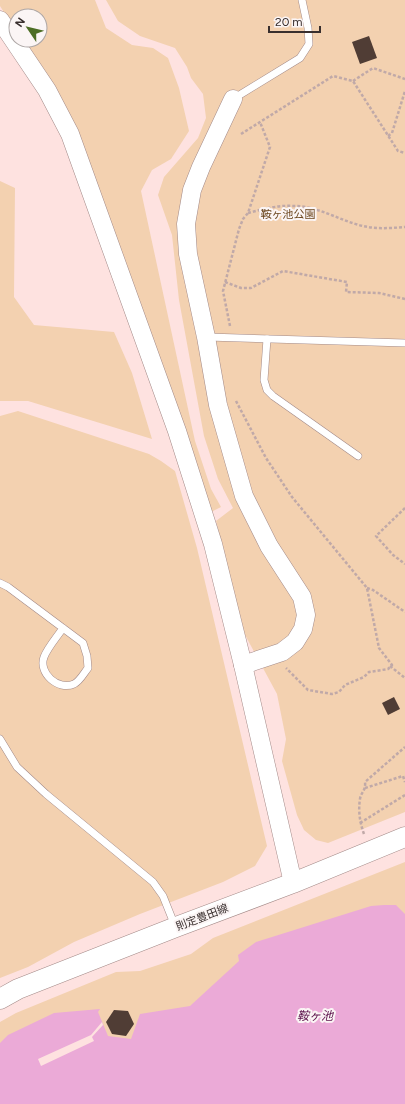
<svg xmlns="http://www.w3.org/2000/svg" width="405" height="1104" font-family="Figtree,'Noto Sans JP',sans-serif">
<rect width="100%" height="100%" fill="#fee2e0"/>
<g fill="#f3d1b0">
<polygon points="0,0 95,0 106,28 132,45 153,48 168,58 179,88 189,131 171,159 152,170 141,191 195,441 211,489 221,507 211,512 93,181 22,40 40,40 40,16 16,16 16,31 0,6"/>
<polygon points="106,0 405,0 405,812 328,843 316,840 304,830 297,815 282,761 286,739 277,694 244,633 216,521 233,508 218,479 204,436 179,300 172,235 158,195 164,177 198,138 206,118 203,94 191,78 187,67 175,48 140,36 118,21"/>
<polygon points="0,181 15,188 14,297 34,325 114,332 132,373 152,439 28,401 0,401"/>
<polygon points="18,411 149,454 161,461 175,471 197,548 267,846 255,866 223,882 140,914 74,942 28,967 0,978 0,416"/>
<polygon points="405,862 405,1104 0,1104 0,1022 16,1013 116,972 140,971 191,954 213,938"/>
</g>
<polygon fill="#ebaad7" points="384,905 396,905 405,914 405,1104 0,1104 0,1043 8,1035 54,1013 100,1009 98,1012 108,1036 131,1039 140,1014 190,1006 239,961 238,955 256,942 371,906"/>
<polygon fill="#fee2e0" points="102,1022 103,1025 92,1037 94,1041 41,1066 38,1059 91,1035"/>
<g fill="#503d35">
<polygon points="369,36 377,58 360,64 352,42"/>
<polygon points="394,697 400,709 388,715 382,703"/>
<polygon points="114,1010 128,1011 134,1024 126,1036 112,1034 106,1022"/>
</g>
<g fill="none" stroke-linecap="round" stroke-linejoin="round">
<g stroke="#a38a88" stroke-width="8">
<g id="service">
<polyline points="233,99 300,58 309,44 308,28 302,0"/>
<polyline points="207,337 405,343"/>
<polyline points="267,339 264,380 267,390 273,396 358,456"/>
<path d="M0 583 8 587 83 643 87 656 88 668C84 673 80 681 74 684 58 691 38 673 44 657 48 647 57 637 63 628"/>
<polyline points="0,739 17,767 46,794 153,882 163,896 175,926"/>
</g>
</g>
<g stroke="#a38a88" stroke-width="19">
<g id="tertiary">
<polyline points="0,20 47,90 70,134 177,431 213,544 243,665 293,883"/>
<polyline points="233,99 201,167 192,190 186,224 188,254 206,337 218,405 244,496 269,546 302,597 306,615 303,629 295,642 282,652 243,665"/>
</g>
</g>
<g stroke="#a38a88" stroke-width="21">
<polyline id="secondary" points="0,999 18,989 176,927 293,883 405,837"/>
</g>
<g stroke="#c0a9a8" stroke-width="2.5" stroke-dasharray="3 2" stroke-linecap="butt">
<polyline points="353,81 373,68 405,79"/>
<polyline points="241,134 333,76 353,81 398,151 405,153"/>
<polyline points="388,136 392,133 405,91"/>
<path d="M248 213C263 209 278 205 294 206 320 206 343 223 368 227 380 229 393 228 405 227"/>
<polyline points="225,282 241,288 251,288 283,271 347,282 346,292 379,293 405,299"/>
<polyline points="230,326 223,291 239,229 243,219 248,213 270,147 260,122"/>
<polyline points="236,401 266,458 292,497 367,588 379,648 392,665 388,669 369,672 364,677 345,685 339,692 332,694 308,690 286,668"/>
<polyline points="405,508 376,536 393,555 405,564"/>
<polyline points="367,588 373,590 405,612"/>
<polyline points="390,666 405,678"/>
<polyline points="365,788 403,776 405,782"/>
<polyline points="360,823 405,795"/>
<path d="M364 834C360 823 358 811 360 799 361 792 366 791 365 782L405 747"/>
</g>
<use href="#service" stroke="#fff" stroke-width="7"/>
<use href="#tertiary" stroke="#fff" stroke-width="18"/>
<use href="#secondary" stroke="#fff" stroke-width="20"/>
</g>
<g text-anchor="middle" stroke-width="4" stroke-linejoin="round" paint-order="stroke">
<g font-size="11" fill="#6c471f" stroke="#fbf5f5">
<text x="288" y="218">鞍ヶ池公園</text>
</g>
<g font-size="11" fill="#392f2e" stroke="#fbf5f5">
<text transform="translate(202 917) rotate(-21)" y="4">則定豊田線</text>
</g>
<g font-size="12" font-style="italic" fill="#5b104a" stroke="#fbf5f5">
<text x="315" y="1020">鞍ヶ池</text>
</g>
</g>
<g transform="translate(28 28) rotate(305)"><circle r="19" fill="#fbf5f5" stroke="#ada6a5"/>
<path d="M0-3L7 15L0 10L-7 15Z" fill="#4d6e25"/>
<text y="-6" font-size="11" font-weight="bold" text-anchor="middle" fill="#392f2e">N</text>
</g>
<path d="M269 26v6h51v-6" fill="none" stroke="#392f2e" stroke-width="2"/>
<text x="275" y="26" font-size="12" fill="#392f2e" stroke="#fbf5f5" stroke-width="3" paint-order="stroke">20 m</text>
</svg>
